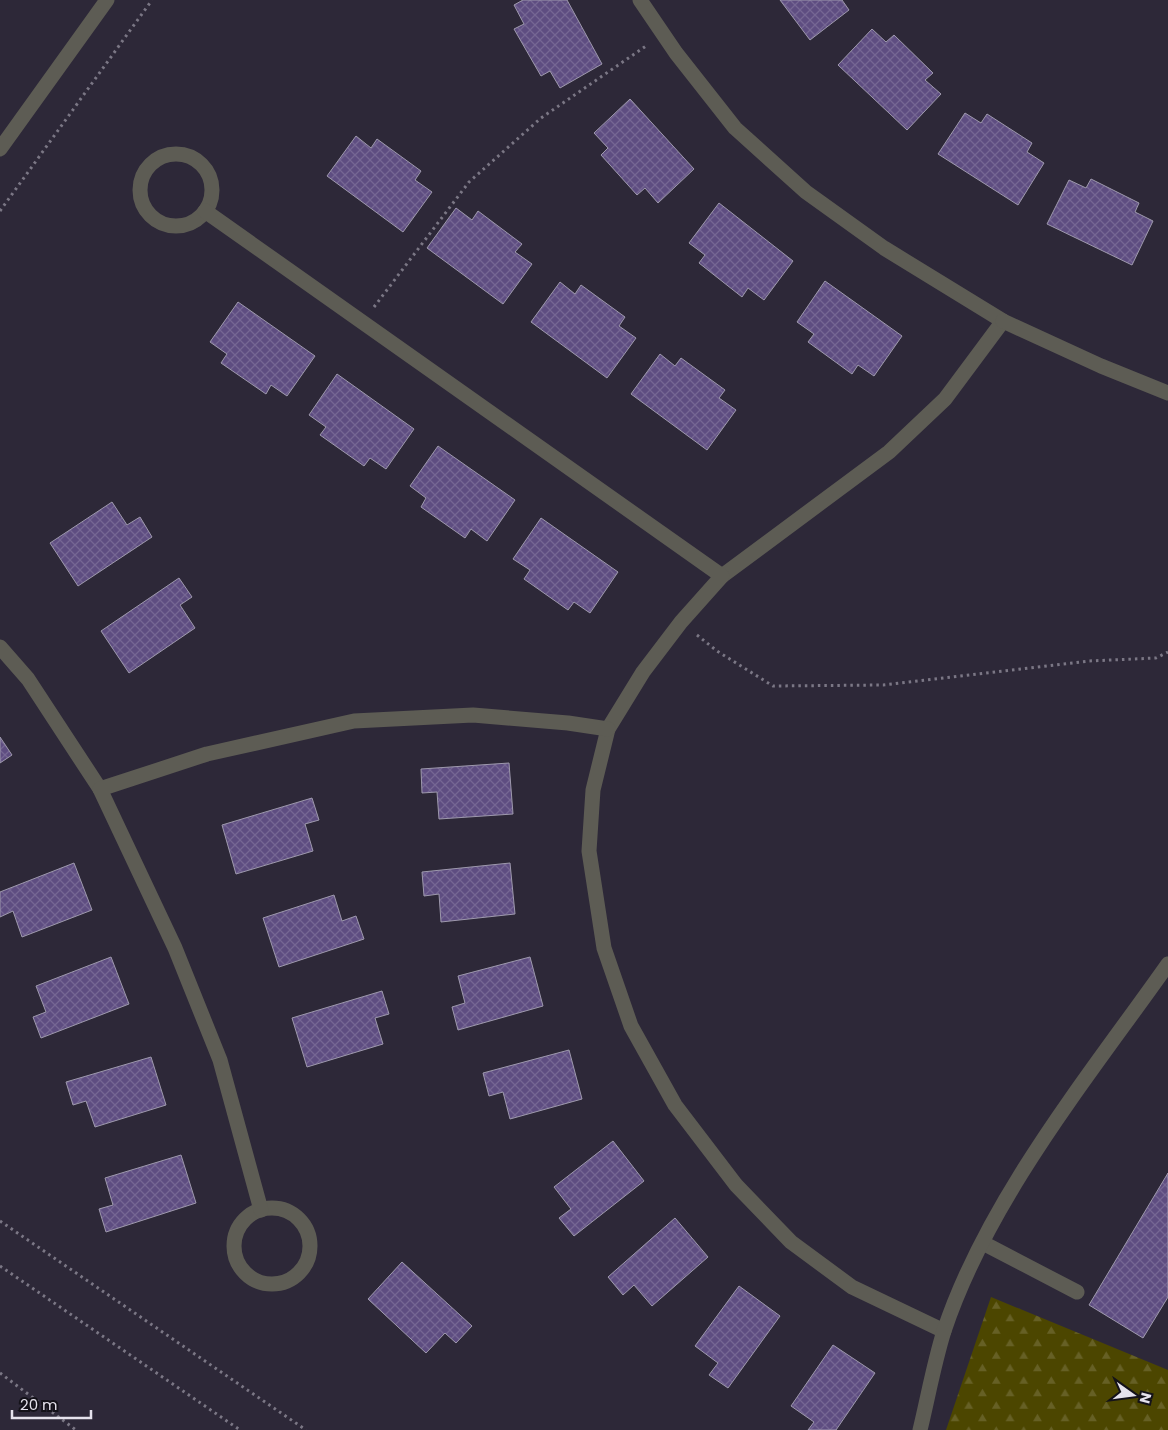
<svg xmlns="http://www.w3.org/2000/svg" width="1168" height="1430" font-family="Poppins,sans-serif">
<defs>
<pattern id="forest-firs" width="22" height="20" patternUnits="userSpaceOnUse" patternTransform="scale(1.25)"><rect width="22" height="20" fill="#4c4600"/><path d="M5 1l3.5 6h-7zM16 11l3.5 6h-7z" fill="#666025"/></pattern>
<pattern id="building-cross-hatch" width="8" height="8" patternUnits="userSpaceOnUse" patternTransform="scale(1.25)"><rect width="8" height="8" fill="#5e4d81"/><path d="M0 0l8 8M0 8l8-8" fill="none" stroke="#756693"/></pattern>
</defs>
<rect width="100%" height="100%" fill="#2d2838"/>
<polygon fill="url(#forest-firs)" points="991,1297 1168,1370 1168,1430 946,1430"/>
<g fill="url(#building-cross-hatch)" stroke="#9e99ad">
<polygon points="523,0 567,0 602,64 560,88 550,71 541,76 514,29 524,24 514,5"/>
<polygon points="780,0 842,0 849,10 810,40"/>
<polygon points="872,29 886,42 894,35 933,73 925,80 941,94 907,130 838,65"/>
<polygon points="630,99 694,169 658,203 645,188 637,195 601,155 608,148 594,133"/>
<polygon points="965,113 981,123 987,114 1032,143 1027,152 1044,163 1018,205 938,154"/>
<polygon points="356,136 371,148 377,139 421,171 415,180 432,192 403,232 327,176"/>
<polygon points="1091,179 1139,203 1135,212 1153,221 1132,265 1047,224 1069,180 1086,188"/>
<polygon points="719,203 793,261 764,300 748,288 742,297 699,263 705,255 689,243"/>
<polygon points="456,208 472,220 478,211 522,244 515,252 532,264 503,304 427,248"/>
<polygon points="825,281 902,336 874,376 858,365 852,374 808,342 814,334 797,322"/>
<polygon points="560,282 575,294 581,285 625,317 619,326 636,338 607,378 531,322"/>
<polygon points="238,302 315,356 287,396 271,385 266,394 221,363 227,354 210,342"/>
<polygon points="660,354 675,366 681,358 725,390 719,398 736,410 707,450 631,394"/>
<polygon points="337,374 414,429 386,469 370,458 364,466 320,435 326,427 309,415"/>
<polygon points="438,446 515,500 487,541 471,529 465,538 421,507 426,498 410,486"/>
<polygon points="112,502 127,525 140,517 152,537 78,586 50,543"/>
<polygon points="541,518 618,572 590,613 574,602 568,610 524,579 530,570 513,559"/>
<polygon points="179,578 192,597 180,605 195,628 129,673 101,631"/>
<polygon points="0,737 12,755 0,763"/>
<polygon points="509,763 513,814 439,819 437,792 422,793 421,769"/>
<polygon points="312,798 319,820 305,824 313,851 236,874 222,825"/>
<polygon points="74,863 92,910 22,937 13,911 0,917 0,892"/>
<polygon points="510,863 515,914 441,922 439,894 424,896 422,872"/>
<polygon points="334,895 342,921 356,916 364,939 279,967 263,918"/>
<polygon points="111,957 129,1004 41,1038 33,1017 46,1012 36,986"/>
<polygon points="530,957 543,1006 458,1030 452,1007 465,1003 458,976"/>
<polygon points="382,991 389,1014 375,1018 383,1044 307,1067 292,1018"/>
<polygon points="569,1050 582,1099 510,1119 503,1092 489,1096 483,1073"/>
<polygon points="151,1057 166,1105 95,1127 86,1101 73,1105 66,1082"/>
<polygon points="613,1141 644,1181 574,1236 559,1218 571,1209 554,1187"/>
<polygon points="181,1155 196,1203 106,1232 99,1209 113,1205 105,1178"/>
<polygon points="1168,1173 1168,1297 1143,1338 1089,1305"/>
<polygon points="675,1218 708,1257 652,1306 634,1285 623,1295 608,1277"/>
<polygon points="402,1262 472,1326 456,1343 445,1333 426,1353 368,1299"/>
<polygon points="739,1286 780,1316 728,1388 709,1375 718,1363 695,1346"/>
<polygon points="833,1345 875,1373 836,1430 808,1430 814,1422 791,1406"/>
</g>
<g fill="none" stroke-linecap="round" stroke-linejoin="round">
<g stroke="#7b7785" stroke-width="3" stroke-dasharray="2.5 4" stroke-linecap="butt">
<polyline points="0,211 152,0"/>
<polyline points="374,307 469,182 541,118 646,46"/>
<polyline points="697,635 717,651 773,686 883,685 1089,661 1156,658 1168,652"/>
<polyline points="0,1221 306,1430"/>
<polyline points="0,1266 240,1430"/>
<polyline points="0,1373 76,1430"/>
</g>
<g stroke="#5d5c54" stroke-width="15">
<polyline points="640,0 676,53 735,128 806,192 884,248 1003,321 945,399 889,452 722,576"/>
<polyline points="0,149 107,0"/>
<circle cx="176" cy="190" r="36"/>
<polyline points="205,211 722,576 681,622 643,672 608,729 593,790 589,851 604,948 631,1026 675,1105 736,1185 791,1242 852,1287 944,1331"/>
<polyline points="1003,321 1101,366 1168,393"/>
<polyline points="0,647 28,679 100,789"/>
<circle cx="272" cy="1246" r="38"/>
<polyline points="261,1210 220,1060 175,948 100,789 207,754 354,721 473,715 568,723 608,729"/>
<polyline points="983,1243 1077,1292"/>
<path d="M920 1430C928 1397 934 1363 944 1331 988 1199 1089 1076 1168 964"/>
</g>
</g>
<g transform="translate(1133 1395) rotate(104)" stroke="#141219" stroke-width="4" paint-order="stroke">
<path d="M0-4L9 19L0 12L-9 19Z" fill="#e5e2ec"/>
<text y="-8" font-size="14" font-weight="bold" text-anchor="middle" fill="#e5e2ec">N</text>
</g>
<path d="M12 1410v8h79v-8" fill="none" stroke="#e5e2ec" stroke-width="2.5"/>
<text x="20" y="1410" font-size="15" fill="#e5e2ec" stroke="#141219" stroke-width="4" paint-order="stroke">20 m</text>
</svg>
